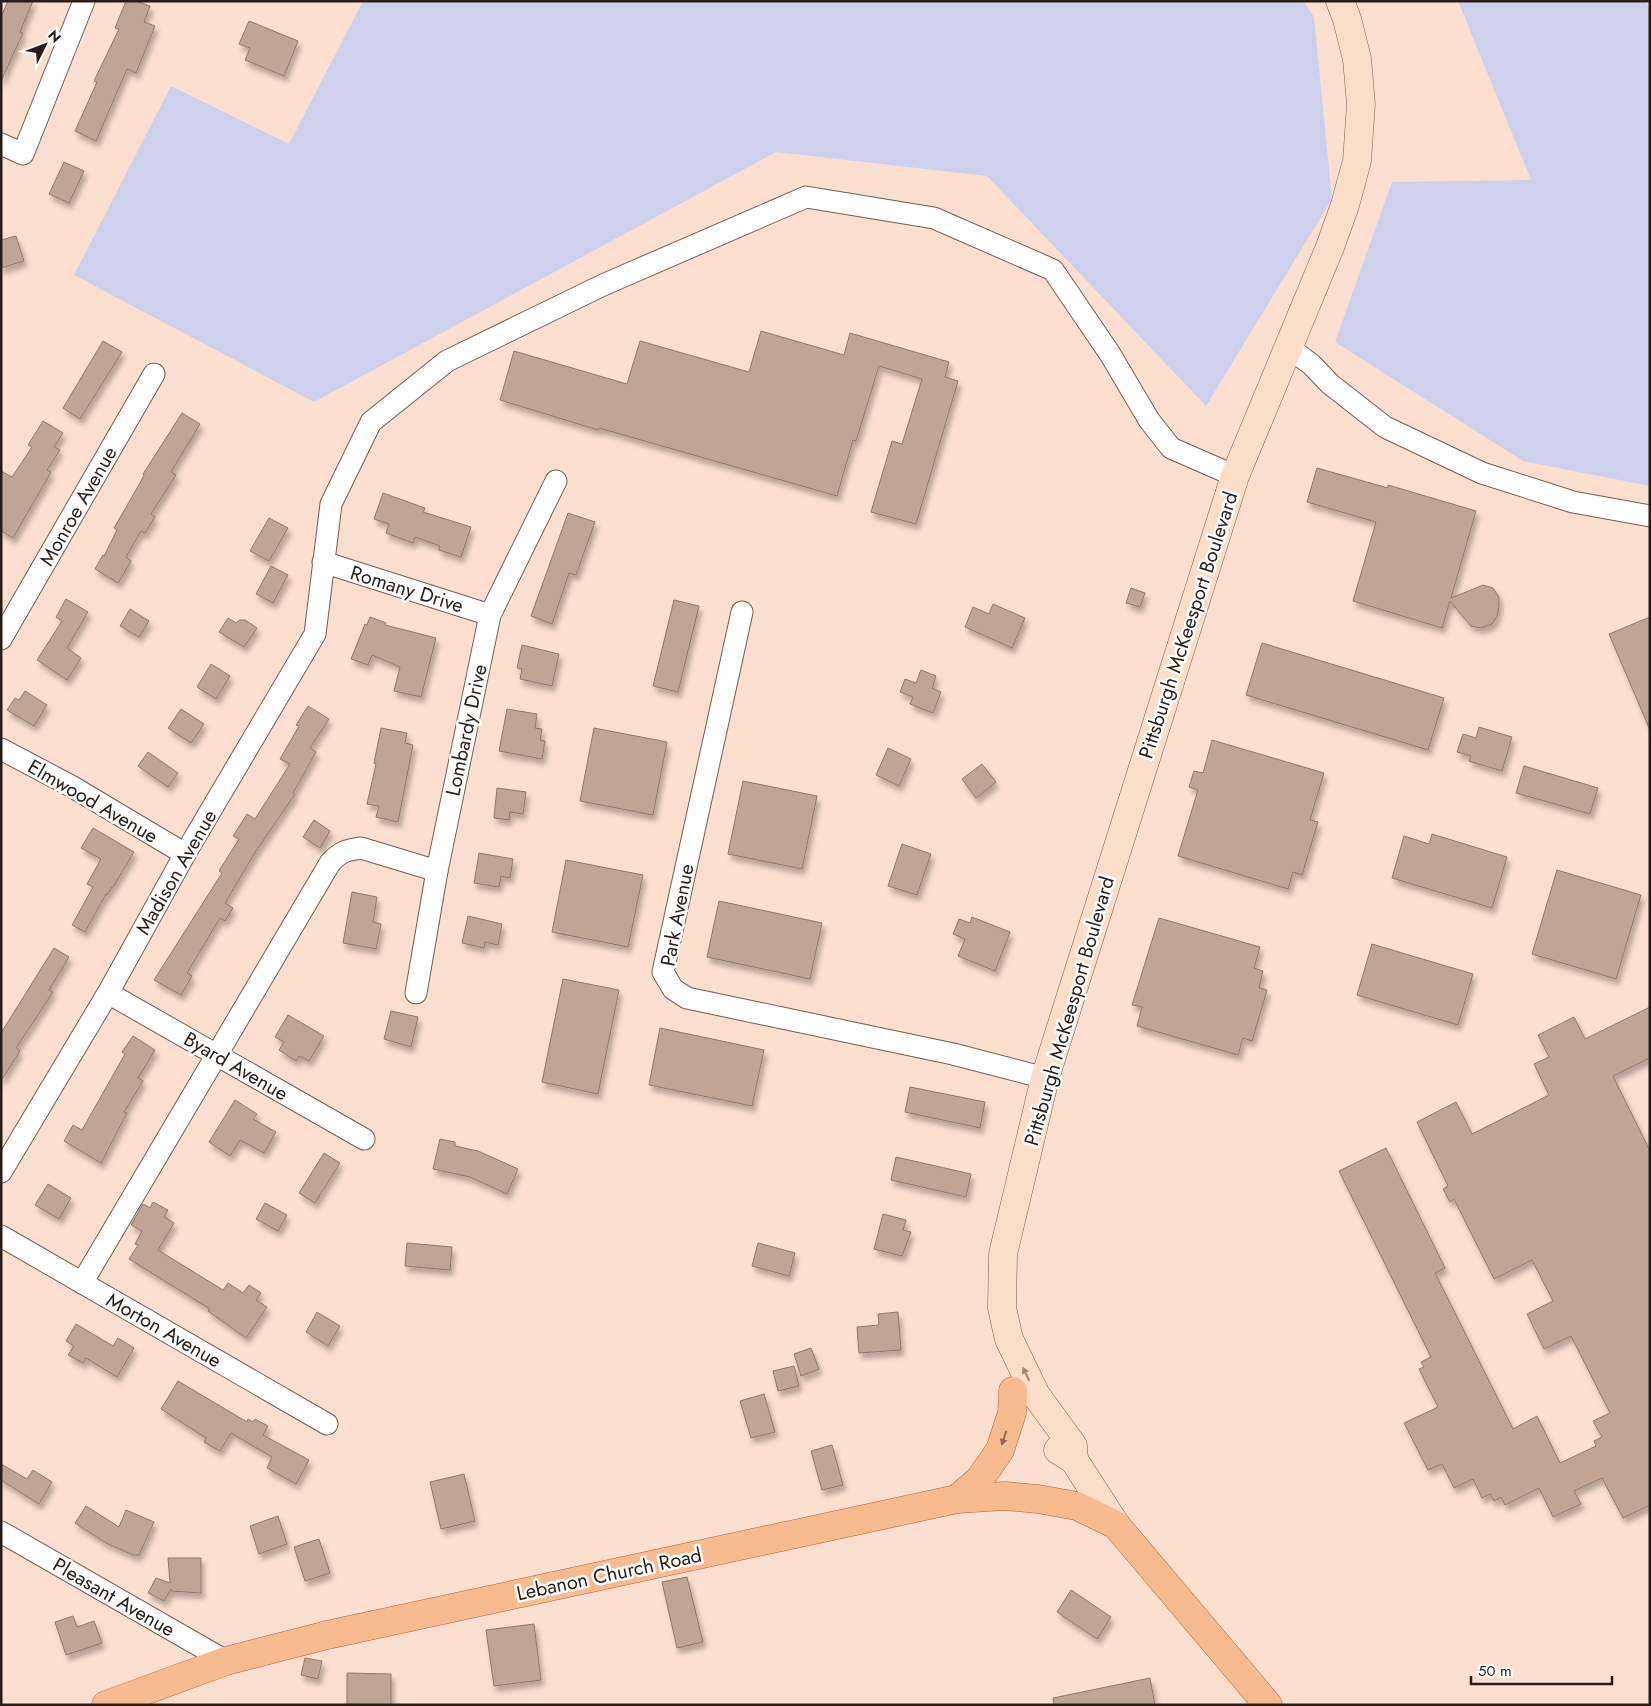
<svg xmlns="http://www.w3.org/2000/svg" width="1651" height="1706" font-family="Jost,sans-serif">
<defs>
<filter id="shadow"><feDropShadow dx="3" dy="5.5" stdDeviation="2.5" flood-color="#0004"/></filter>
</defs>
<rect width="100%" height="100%" fill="#fcdfce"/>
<g fill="#cdd0ed">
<polygon points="363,1 1303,1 1314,17 1332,199 1206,406 987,176 776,152 314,402 74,275 171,86 289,144"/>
<polygon points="1458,1 1644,1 1650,7 1650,486 1523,461 1335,342 1392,182 1531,180"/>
</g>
<g fill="#c0a595" stroke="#907767" filter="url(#shadow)">
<polygon points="8,1 33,1 20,32 23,33 1,81 1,17"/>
<polygon points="126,1 136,1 150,6 144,22 155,26 136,73 127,69 96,141 75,131 97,82 94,81 119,29 115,28"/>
<polygon points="249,21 298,41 284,76 245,60 250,48 239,44"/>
<polygon points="64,162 84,171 69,203 49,194"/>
<polygon points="16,236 24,261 1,268 1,240"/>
<polygon points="761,331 844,355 850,333 949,362 945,377 958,381 916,524 871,512 892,441 902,444 922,379 879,366 856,441 853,440 837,496 599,428 598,430 500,400 514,351 627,384 640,341 749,372"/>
<polygon points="103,341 122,352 80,419 63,408"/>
<polygon points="182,413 200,424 171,472 176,475 151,514 155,517 145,533 141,531 126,557 131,561 118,583 95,569 103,555 104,556 117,530 114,528 140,483 144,475 143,474"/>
<polygon points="43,421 63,433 54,447 60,450 47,470 51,472 13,538 1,531 1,471 12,477 32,447 28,445"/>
<polygon points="1317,468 1388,488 1388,485 1476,511 1451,598 1483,585 1493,588 1499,597 1499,607 1497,616 1492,624 1481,628 1471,626 1450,601 1442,628 1353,601 1376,522 1307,502"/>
<polygon points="383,493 425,508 423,512 471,527 461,557 439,550 440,546 415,537 413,543 386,533 389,524 374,519"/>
<polygon points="568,513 595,522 576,575 569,573 552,624 531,616"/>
<polygon points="269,518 288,528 269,561 250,551"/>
<polygon points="271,566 288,575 273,603 256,594"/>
<polygon points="1131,588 1145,593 1140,607 1126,603"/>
<polygon points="66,599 88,612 67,648 81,658 67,680 37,660 62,621 56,617"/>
<polygon points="674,600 699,606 678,692 653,686"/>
<polygon points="993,604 1025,618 1012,648 965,627 973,607 989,614"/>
<polygon points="130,609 149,621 139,637 120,626"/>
<polygon points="370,617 386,623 385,625 436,638 421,697 394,691 400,667 372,655 368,665 351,659 365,624 367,625"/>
<polygon points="1650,617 1650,730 1609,634"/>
<polygon points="228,618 236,623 239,620 245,620 257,628 244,647 219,632"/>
<polygon points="1262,643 1444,698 1428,750 1246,695"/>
<polygon points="522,645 559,654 552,686 520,679 522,669 517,668"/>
<polygon points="211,664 230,676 216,699 197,687"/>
<polygon points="921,670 936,676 932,688 941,692 933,713 910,704 913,697 900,692 905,679 916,683"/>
<polygon points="25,691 47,705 34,726 7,710 15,698 19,700"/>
<polygon points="308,706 329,719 310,748 316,752 293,793 295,794 256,851 225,903 233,908 225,921 220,918 187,973 192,976 181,995 154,980 222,873 219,871 239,839 233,836 247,814 255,819 290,764 280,759 299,726 296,725"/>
<polygon points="181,709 204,724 191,743 168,728"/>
<polygon points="507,709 537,714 535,728 542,729 540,740 545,741 542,759 499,751"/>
<polygon points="1479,727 1512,737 1502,771 1469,761 1471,756 1457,752 1463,734 1476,738"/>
<polygon points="381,728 407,733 405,743 413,745 398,822 376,817 379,806 367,804 376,764 374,763"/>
<polygon points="594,728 667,742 653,815 580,801"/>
<polygon points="1212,740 1324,773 1310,820 1318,822 1302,875 1293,872 1288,889 1178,856 1198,790 1189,787 1194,771 1203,773"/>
<polygon points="888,748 911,759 899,786 876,775"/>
<polygon points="148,752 178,773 168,787 138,766"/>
<polygon points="982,764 996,782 976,798 962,779"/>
<polygon points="1524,766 1598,788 1590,814 1516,793"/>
<polygon points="743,781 817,796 802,869 728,854"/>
<polygon points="497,788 526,792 523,814 510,812 509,820 494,818"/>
<polygon points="314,820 330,831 320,848 303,837"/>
<polygon points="93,828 134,852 113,887 112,887 107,895 106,894 85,932 72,925 93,887 87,884 101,859 81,848"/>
<polygon points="1432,834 1507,857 1492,908 1392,878 1404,836 1429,844"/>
<polygon points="902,844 931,854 917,895 888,886"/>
<polygon points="479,853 513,859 510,878 501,876 499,887 474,883"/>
<polygon points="566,860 643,875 628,947 552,932"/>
<polygon points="1557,870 1641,895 1616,979 1532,954"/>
<polygon points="352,892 377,897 373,922 381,924 376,949 343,943"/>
<polygon points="719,901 822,923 810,979 707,957"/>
<polygon points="468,916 502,924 498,945 485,942 484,948 462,943"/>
<polygon points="972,917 1010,932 995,971 958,956 965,939 953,934 959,919 970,923"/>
<polygon points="1159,918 1260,947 1254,968 1263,971 1259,988 1267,990 1252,1041 1243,1038 1238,1055 1137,1026 1142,1007 1132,1005"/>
<polygon points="1372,944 1473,974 1458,1025 1357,995"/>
<polygon points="54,948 69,957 49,990 53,992 16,1048 20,1051 1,1081 1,1033"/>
<polygon points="563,979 619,990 598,1094 542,1082"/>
<polygon points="1650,1007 1650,1058 1613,1076 1650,1151 1650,1505 1623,1518 1602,1478 1574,1491 1581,1504 1553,1517 1539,1488 1505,1505 1501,1497 1494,1501 1490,1494 1482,1498 1473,1479 1454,1488 1442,1464 1428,1470 1404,1423 1438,1407 1419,1369 1424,1367 1421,1362 1431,1357 1339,1171 1386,1148 1445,1268 1435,1273 1513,1429 1537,1416 1560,1463 1596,1446 1594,1441 1602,1437 1593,1421 1610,1413 1571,1336 1544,1349 1527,1314 1553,1301 1532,1260 1494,1279 1454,1199 1450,1202 1443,1189 1448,1186 1417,1122 1456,1102 1472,1134 1549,1095 1534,1064 1549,1057 1538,1035 1574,1017 1585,1039"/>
<polygon points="391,1011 418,1017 411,1047 384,1039"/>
<polygon points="288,1015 324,1036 309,1061 299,1056 296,1061 279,1050 284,1042 275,1037"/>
<polygon points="660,1028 764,1050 752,1106 649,1085"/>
<polygon points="133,1036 155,1050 138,1078 143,1081 124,1112 127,1113 101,1163 64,1141 73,1125 82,1130 125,1054 122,1052"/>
<polygon points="910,1087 985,1102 980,1128 905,1112"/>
<polygon points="235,1100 257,1114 253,1119 276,1132 264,1153 240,1140 230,1156 209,1142"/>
<polygon points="440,1139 455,1142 455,1146 478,1151 518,1169 507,1194 470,1177 433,1169"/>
<polygon points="324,1153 340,1163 315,1203 299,1193"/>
<polygon points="896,1157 971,1174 966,1197 891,1180"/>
<polygon points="48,1184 71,1198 59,1219 35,1205"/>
<polygon points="153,1202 168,1210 164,1217 174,1223 158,1250 223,1290 228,1283 243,1293 249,1285 261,1293 256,1300 267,1307 246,1338 208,1311 210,1309 129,1259 138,1245 135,1244 142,1231 131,1225 143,1204 150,1208"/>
<polygon points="265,1203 287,1215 278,1231 256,1219"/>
<polygon points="883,1214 906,1220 903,1230 911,1232 902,1256 874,1249"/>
<polygon points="407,1243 452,1247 450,1270 405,1266"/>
<polygon points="758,1243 795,1253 789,1276 752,1266"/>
<polygon points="317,1312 340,1326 328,1346 306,1332"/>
<polygon points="898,1312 901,1350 859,1353 857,1327 879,1325 878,1314"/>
<polygon points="76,1324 113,1346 118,1338 134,1348 117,1377 86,1358 83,1363 68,1355 74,1346 66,1341"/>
<polygon points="811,1348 819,1369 801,1376 794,1354"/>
<polygon points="794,1366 799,1386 778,1391 773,1371"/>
<polygon points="178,1381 247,1422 248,1419 253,1422 255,1419 268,1426 263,1435 309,1460 296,1484 267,1468 272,1457 231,1433 220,1451 204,1442 206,1438 161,1409"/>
<polygon points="764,1394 775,1432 751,1438 740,1401"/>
<polygon points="832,1445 843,1485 822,1490 811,1451"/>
<polygon points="1,1464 27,1479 33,1470 52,1482 39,1504 1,1480"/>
<polygon points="464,1474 475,1521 441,1529 430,1482"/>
<polygon points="86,1506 119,1527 126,1510 154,1522 139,1555 133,1555 106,1543 75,1523"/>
<polygon points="278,1516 287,1544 259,1554 250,1526"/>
<polygon points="319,1539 330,1573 305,1581 294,1547"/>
<polygon points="168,1558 201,1558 201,1593 171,1591 171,1589 164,1601 148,1593 156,1578 170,1583"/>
<polygon points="687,1577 703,1642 677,1648 662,1582"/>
<polygon points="1071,1590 1111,1617 1097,1639 1057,1612"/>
<polygon points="73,1616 77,1627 94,1621 102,1643 66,1655 55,1622"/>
<polygon points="534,1624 541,1680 494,1686 486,1630"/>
<polygon points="305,1658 322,1661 318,1679 301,1675"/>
<polygon points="347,1673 391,1674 391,1705 347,1704"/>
<polygon points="1150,1678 1155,1705 1054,1705 1053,1698"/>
</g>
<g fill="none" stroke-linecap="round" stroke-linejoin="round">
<g stroke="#765d4f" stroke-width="23">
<g id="street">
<polyline points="1,144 23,154 84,1"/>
<polyline points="1288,347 1312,365 1330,384 1385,427 1482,473 1573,502 1650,516"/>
<polyline points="323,562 490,615"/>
<polyline points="742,612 663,972 673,989 687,998 953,1054 1045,1078"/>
<polyline points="1,639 154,374"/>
<polyline points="1,749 71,786 185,854"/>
<polyline points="108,993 364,1139"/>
<polyline points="416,993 437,871 490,615 556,481"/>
<polyline points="1,1172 108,993 185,854 315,634 331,504 371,422 447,361 603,285 806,197 934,218 1053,270 1110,354 1149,420 1171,448 1235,476"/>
<polyline points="1,1236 327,1424"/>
<path d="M82 1283 330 863C340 852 346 850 361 848L437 871"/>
<polyline points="1,1532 226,1661"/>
</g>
</g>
<g stroke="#765d4f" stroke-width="29">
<g id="secondary">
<polyline points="1058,1450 1074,1460 1116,1525"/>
<polyline points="1074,1460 1073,1446 1036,1395 1009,1339 1002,1308 1003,1254 1045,1078 1235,476 1330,247 1345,205 1357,161 1361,104 1357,59 1347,19 1340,1"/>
</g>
</g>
<g stroke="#ab6636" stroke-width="29">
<g id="primary">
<polyline points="957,1499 980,1479 1000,1450 1012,1413 1013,1391"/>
<polyline points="106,1705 226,1661 327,1635 957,1499 1005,1496 1038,1499 1077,1506 1116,1525 1268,1705"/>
</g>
</g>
<use href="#street" stroke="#fff" stroke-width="21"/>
<use href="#secondary" stroke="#fbddc8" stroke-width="28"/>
<use href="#primary" stroke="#f7bb90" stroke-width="28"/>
</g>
<defs><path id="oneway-solid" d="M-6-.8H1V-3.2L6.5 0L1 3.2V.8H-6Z" transform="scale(1.25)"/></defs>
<use fill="#9c8778" href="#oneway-solid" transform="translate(1026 1374) rotate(-115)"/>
<use fill="#906c54" href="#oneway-solid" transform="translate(1004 1438) rotate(108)"/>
<g text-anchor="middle" stroke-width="5" stroke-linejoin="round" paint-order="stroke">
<g font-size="20" fill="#281d17" stroke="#fff">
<text transform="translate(78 506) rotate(-60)" y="7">Monroe Avenue</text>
<text transform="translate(407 589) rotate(17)" y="7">Romany Drive</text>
<text transform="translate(1188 625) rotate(-72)" y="7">Pittsburgh McKeesport Boulevard</text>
<text transform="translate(466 730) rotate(-78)" y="7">Lombardy Drive</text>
<text transform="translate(93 801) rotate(30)" y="7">Elmwood Avenue</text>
<text transform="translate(176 872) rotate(-60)" y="7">Madison Avenue</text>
<text transform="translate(677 915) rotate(-79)" y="7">Park Avenue</text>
<text transform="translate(1069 1011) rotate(-74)" y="7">Pittsburgh McKeesport Boulevard</text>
<text transform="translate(236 1066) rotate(30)" y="7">Byard Avenue</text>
<text transform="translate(164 1330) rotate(30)" y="7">Morton Avenue</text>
<text transform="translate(609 1574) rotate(-12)" y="7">Lebanon Church Road</text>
<text transform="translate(114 1597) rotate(30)" y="7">Pleasant Avenue</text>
</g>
</g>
<rect width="1651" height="1706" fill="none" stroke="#281d17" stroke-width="5"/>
<g transform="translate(45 45) rotate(48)" stroke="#ffffff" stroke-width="4" paint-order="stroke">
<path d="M0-4L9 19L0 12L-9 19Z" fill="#281d17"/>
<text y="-8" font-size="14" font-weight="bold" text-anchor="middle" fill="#281d17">N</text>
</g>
<path d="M1471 1676v8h141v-8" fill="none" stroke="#281d17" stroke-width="2.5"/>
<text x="1478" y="1676" font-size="15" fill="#281d17" stroke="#ffffff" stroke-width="4" paint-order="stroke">50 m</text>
</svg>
